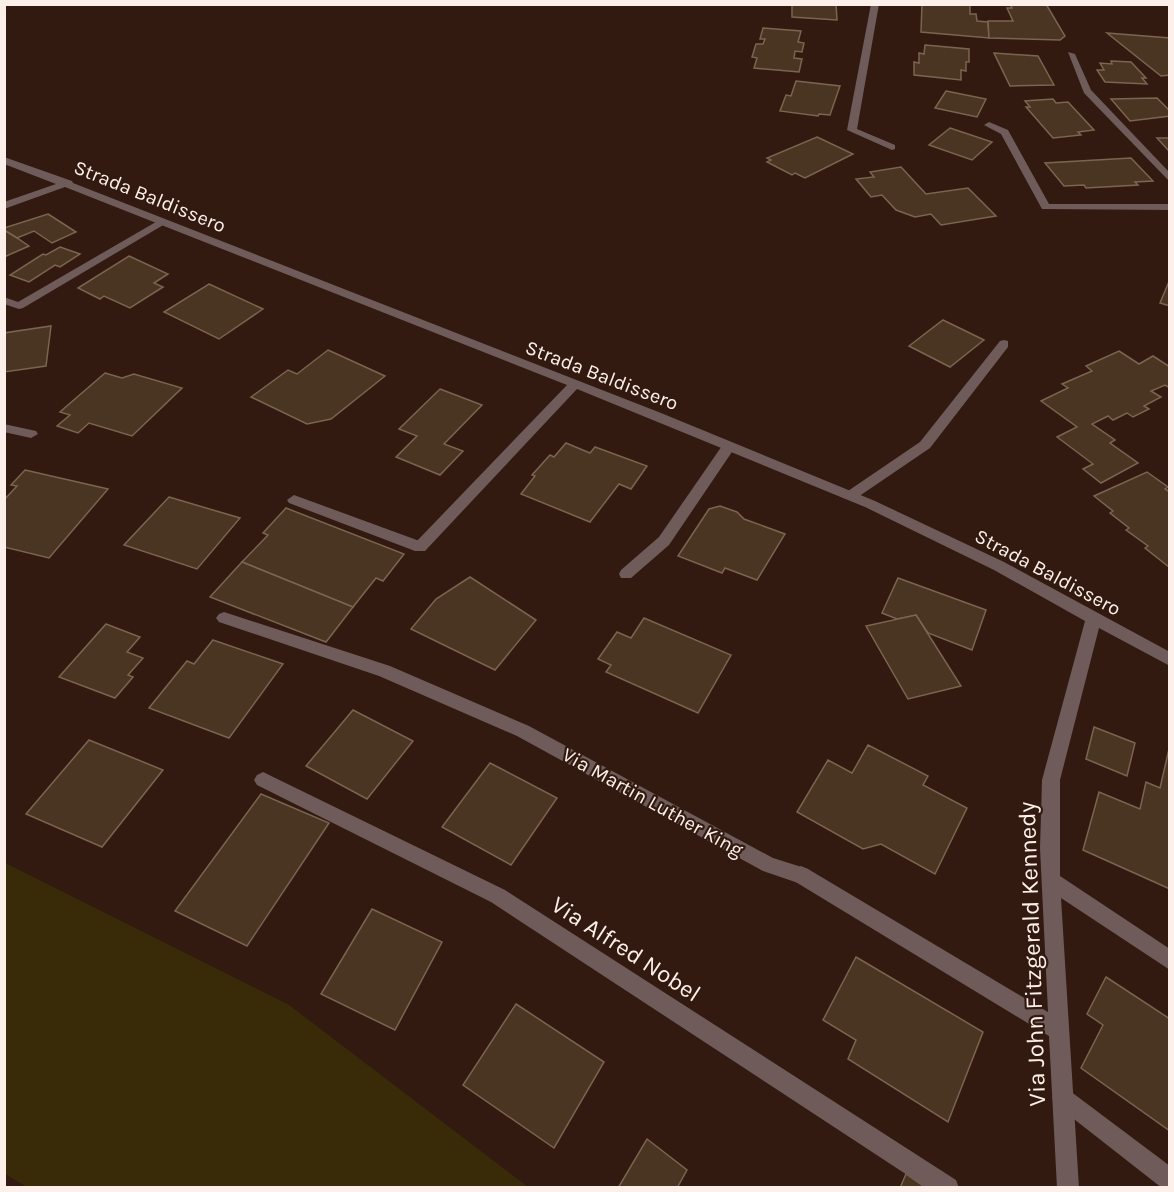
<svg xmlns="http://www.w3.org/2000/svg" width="1174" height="1192" font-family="Karla,sans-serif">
<rect width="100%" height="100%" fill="#321a10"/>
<polygon fill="#392b08" points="5,863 289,1005 528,1187 27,1187 5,1174"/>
<g fill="#493522" stroke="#7b6450" stroke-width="1.5">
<polygon points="792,4 836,4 837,20 792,17"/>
<polygon points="922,4 970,4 970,14 976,14 977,21 988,22 989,38 921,32"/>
<polygon points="1010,4 1046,4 1065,36 1060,40 989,38 988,21 1013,21 1007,8 1012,8"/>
<polygon points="763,28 801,31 798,42 804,43 802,52 795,51 794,58 802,59 799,72 754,68 757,58 752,57 756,44 763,44 765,39 760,39"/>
<polygon points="1107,33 1170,38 1170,75 1161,76"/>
<polygon points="925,45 969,49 969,62 966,62 966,71 961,70 961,80 914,75 914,62 919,63 919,53 924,54"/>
<polygon points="994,53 1038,56 1054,85 1010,86"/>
<polygon points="1111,61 1131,62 1146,78 1142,78 1147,84 1105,82 1097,70 1104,70 1100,63 1112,64"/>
<polygon points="796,81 840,86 830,115 819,114 818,116 780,111 786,95 791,96"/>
<polygon points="946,91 986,99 977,117 935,108"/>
<polygon points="1157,98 1170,111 1170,116 1130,121 1111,99"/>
<polygon points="1053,99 1056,103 1068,102 1094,130 1078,132 1081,135 1053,138 1026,107 1030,107 1025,101"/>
<polygon points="950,128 992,142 972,160 929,145"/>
<polygon points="817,137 853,154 805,178 795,173 792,175 767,162 771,160 767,158"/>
<polygon points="1157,138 1170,138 1170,152"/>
<polygon points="1131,158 1153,181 1135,182 1138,185 1086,188 1084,185 1064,186 1045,163"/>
<polygon points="901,167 926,194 968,188 996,216 941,225 931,214 915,217 896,210 882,195 871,197 856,179 874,177 870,172"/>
<polygon points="48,214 76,232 52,243 34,231 17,238 4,230 4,228"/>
<polygon points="4,230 17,238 29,246 4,257"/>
<polygon points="60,247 80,254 60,267 55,265 29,282 10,275 43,254 46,255"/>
<polygon points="129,256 168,274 154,283 163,287 130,308 104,296 100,299 78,288"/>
<polygon points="1170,279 1170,306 1160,303"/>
<polygon points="209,284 263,309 219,339 164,312"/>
<polygon points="943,320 984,340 950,367 909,346"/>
<polygon points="51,326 46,366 4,372 4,333"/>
<polygon points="328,350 385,376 331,419 307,424 251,397 288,370 297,374"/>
<polygon points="1119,351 1139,364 1153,356 1170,367 1170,388 1165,385 1151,391 1161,397 1144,406 1149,409 1133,417 1127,413 1113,420 1108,416 1092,424 1115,440 1110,443 1138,463 1101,483 1083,469 1093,464 1057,437 1077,427 1041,401 1068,388 1062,384 1092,371 1086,366"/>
<polygon points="105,373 122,378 134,374 182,388 132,436 89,423 78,433 57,426 70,415 60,412"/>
<polygon points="440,389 482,405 444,444 463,451 440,475 396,457 417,436 399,429"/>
<polygon points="566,443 590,453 595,447 647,466 631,489 619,484 590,522 521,494 535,476 532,475 550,455 554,457"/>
<polygon points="25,470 108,489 49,558 4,547 4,500 17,486 11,485"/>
<polygon points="1147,472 1168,487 1165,489 1170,492 1169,567 1145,548 1148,546 1126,530 1129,528 1110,513 1113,511 1094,496"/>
<polygon points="169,497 240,518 197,569 124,545"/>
<polygon points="720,506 737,512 744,519 785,534 757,580 725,568 722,573 678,556 709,509"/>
<polygon points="286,508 404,554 383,581 376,578 353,607 242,562 268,535 263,533"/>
<polygon points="242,562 353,607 326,642 210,597"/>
<polygon points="470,577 536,620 495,670 411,629 436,599"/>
<polygon points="898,578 986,610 972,650 928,633 916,615 897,619 882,613"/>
<polygon points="916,615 961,686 908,699 866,626"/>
<polygon points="644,618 731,655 698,713 606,672 611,665 598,659 617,632 631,638"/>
<polygon points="106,624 140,637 127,652 143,658 128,675 133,677 115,698 59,677"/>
<polygon points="213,640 283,664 229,738 149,708 187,661 194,664"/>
<polygon points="353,710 413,741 367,799 306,766"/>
<polygon points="1094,727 1135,743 1127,776 1086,759"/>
<polygon points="89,740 163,770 102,847 26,814"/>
<polygon points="868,745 928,776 923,785 967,808 935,874 881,844 863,849 797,812 828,760 852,773"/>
<polygon points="1169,749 1170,749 1170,889 1083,850 1099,792 1140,809 1146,782 1160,788"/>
<polygon points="490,763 557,798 511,865 442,827"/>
<polygon points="261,794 329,823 247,946 175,911"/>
<polygon points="372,909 442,942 395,1030 321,994"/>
<polygon points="856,957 983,1032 948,1122 848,1059 856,1040 823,1020"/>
<polygon points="1106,977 1170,1019 1170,1131 1081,1068 1103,1025 1087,1014"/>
<polygon points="516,1004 604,1062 554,1148 463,1085"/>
<polygon points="647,1139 687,1170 677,1188 618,1188"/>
<polygon points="906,1174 926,1188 900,1188"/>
</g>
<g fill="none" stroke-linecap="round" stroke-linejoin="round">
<g fill="#6e5b5a" fill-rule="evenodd">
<polygon points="989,122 1008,130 1049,204 1170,204 1170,210 1042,209 1001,134 984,125"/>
<polygon points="161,219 166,222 165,224 23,308 19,309 4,304 4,297 18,302"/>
<polygon points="1004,340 1008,341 1008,347 930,448 855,499 845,499 843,496 845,493 920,442 1000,341"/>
<polygon points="729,442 736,446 669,545 631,578 621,578 619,574 621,570 659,537 724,443"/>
<polygon points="294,495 425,543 427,547 425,551 415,551 289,503 287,500"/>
<polygon points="224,612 390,666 529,726 773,858 808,869 810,875 808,881 801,884 763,871 517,736 379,676 219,622 216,618 219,614"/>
<polygon points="1063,1087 1070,1091 1170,1166 1170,1188 1162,1188 1056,1105 1052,1098 1056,1091"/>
</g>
<g fill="#6e5b5a" fill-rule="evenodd">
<polygon points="871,4 879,4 857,129 895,145 895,149 892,150 847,130"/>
<polygon points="1068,52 1075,54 1091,90 1170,173 1170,182 1084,93"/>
<polygon points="4,157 72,181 73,183 661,413 875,501 1004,562 1170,652 1170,666 1099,628 1060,780 1060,876 1170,949 1170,970 1061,898 1079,1188 1057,1188 1049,1036 794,881 792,875 794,869 801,866 808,869 1048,1012 1040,848 1042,780 1085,621 994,570 865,507 577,389 425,551 415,551 413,547 415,543 567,385 65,187 4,209 4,202 56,184 4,164"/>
<polygon points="4,424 36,431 38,434 31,438 4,432"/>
<polygon points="263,772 505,890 956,1180 959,1188 927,1188 491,902 257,785 254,780 257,775"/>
</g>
</g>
<g text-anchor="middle" stroke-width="4.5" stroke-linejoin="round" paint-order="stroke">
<g font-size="20" fill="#fdefe9" stroke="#321a10">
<text transform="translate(150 196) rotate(22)" y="7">Strada Baldissero</text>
<text transform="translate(602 375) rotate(21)" y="7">Strada Baldissero</text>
<text transform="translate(1048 572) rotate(28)" y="7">Strada Baldissero</text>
<text transform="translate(653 802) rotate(29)" y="7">Via Martin Luther King</text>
</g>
<g font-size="24" fill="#fdefe9" stroke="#321a10">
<text transform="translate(626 949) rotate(33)" y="8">Via Alfred Nobel</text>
<text transform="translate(1032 954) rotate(-92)" y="8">Via John Fitzgerald Kennedy</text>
</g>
</g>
<rect width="1174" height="1192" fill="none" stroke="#fdefe9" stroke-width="12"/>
</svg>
